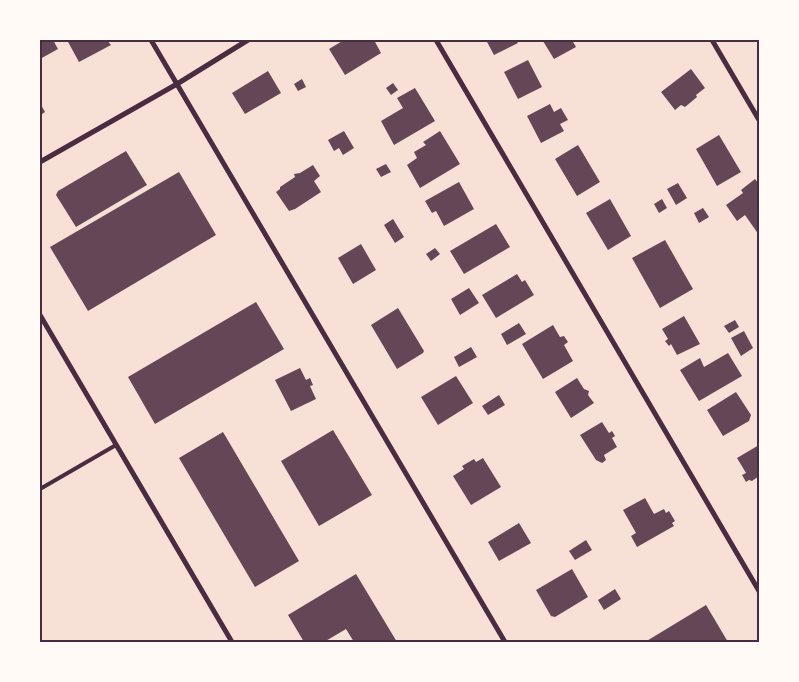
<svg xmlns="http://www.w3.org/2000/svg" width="799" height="682" font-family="'DM Sans',sans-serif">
<rect width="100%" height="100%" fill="#f7e1d7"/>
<g fill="#644757">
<polygon points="40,40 53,40 58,49 40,59"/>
<polygon points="67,40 107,40 111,45 79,62"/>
<polygon points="344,40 374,40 381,53 345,75 329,49"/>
<polygon points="486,40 516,40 518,43 494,55"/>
<polygon points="544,40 572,40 576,47 554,59 543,41"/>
<polygon points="528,60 542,87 518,99 504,72"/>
<polygon points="691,69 705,88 696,95 697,97 685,107 681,105 675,110 661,92"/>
<polygon points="268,71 281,93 245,114 232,93"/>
<polygon points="302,79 306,87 298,91 294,84"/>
<polygon points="393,83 398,90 391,95 386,88"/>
<polygon points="415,88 435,121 394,145 381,121 403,108 397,98"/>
<polygon points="40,103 45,112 42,114 40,111"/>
<polygon points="550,104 554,112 561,108 568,120 560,124 564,131 541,143 527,116"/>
<polygon points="344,131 354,148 343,155 339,148 334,151 328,140"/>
<polygon points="440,131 460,164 420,188 407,165 417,158 414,152 426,145 423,142"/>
<polygon points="719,135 741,172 717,186 696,149"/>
<polygon points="578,145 600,182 577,196 555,159"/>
<polygon points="126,151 147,185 76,227 56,195 58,191"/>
<polygon points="386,164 391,172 381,177 376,169"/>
<polygon points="313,165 320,176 314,181 321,192 295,209 289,211 276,192 280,189 280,187 295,177 294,174 300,173"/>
<polygon points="179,172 216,235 88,311 50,247"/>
<polygon points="755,179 759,184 759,235 745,215 737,221 726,205 743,193 741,190"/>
<polygon points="459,182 474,209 444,226 436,211 432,213 425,201"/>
<polygon points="678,183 687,198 676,205 667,189"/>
<polygon points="610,199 631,236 608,250 586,213"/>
<polygon points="662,199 667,208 659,213 654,204"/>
<polygon points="703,208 709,217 699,223 694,213"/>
<polygon points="393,219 404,237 395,243 384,225"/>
<polygon points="496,224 510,247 464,274 450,251"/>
<polygon points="665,240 693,289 660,308 632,258"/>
<polygon points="361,244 376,270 353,284 338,258"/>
<polygon points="435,248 440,254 431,261 426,254"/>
<polygon points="517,274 522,282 525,280 534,295 496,318 482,295"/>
<polygon points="469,288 479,303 460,315 451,299"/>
<polygon points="256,302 284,349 155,424 128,377"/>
<polygon points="398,308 424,351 423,353 397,369 371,325"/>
<polygon points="684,316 700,344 677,355 671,344 669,346 665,341 668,339 662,329"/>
<polygon points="735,320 739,327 729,333 724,326"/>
<polygon points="519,323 526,334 507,345 501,334"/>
<polygon points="553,325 560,337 564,336 568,342 564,345 573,361 543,379 522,344"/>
<polygon points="744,331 753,348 741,356 731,338"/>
<polygon points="471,347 477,357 459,367 454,357"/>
<polygon points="728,353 742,376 699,401 680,370 700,358 704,367"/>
<polygon points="300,368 306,380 310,378 313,385 310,386 316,399 291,411 275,380"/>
<polygon points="456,376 473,403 438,425 421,397"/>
<polygon points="577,378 584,389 589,391 588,395 594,403 571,418 555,392"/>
<polygon points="736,392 751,415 749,421 723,436 707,410"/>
<polygon points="499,395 505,405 488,415 482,406"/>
<polygon points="602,422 609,433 612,431 615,436 612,438 617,447 604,455 606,460 602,463 596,460 580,435"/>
<polygon points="333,430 372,495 319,526 281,461"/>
<polygon points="223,432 299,561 255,587 179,458"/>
<polygon points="759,445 759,476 752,481 749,480 746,482 742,475 746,473 737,458"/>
<polygon points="483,458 501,487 471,505 453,476 464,469 462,466 474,459 476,462"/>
<polygon points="645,498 654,514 664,509 666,513 669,511 675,521 672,523 674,526 637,547 631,536 636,533 623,510"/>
<polygon points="519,523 531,543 499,561 488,542"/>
<polygon points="586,540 592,550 575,560 569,551"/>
<polygon points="572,569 588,597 555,617 551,616 536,590"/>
<polygon points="356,574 397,642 354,642 346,629 324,642 304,642 288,615"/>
<polygon points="615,589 621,599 604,610 598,600"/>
<polygon points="706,605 728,642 645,642"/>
</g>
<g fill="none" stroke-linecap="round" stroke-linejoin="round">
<polyline stroke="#4a2c40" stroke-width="4" points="40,489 116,445"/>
<g stroke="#4a2c40" stroke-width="5">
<polyline points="151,40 505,642"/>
<polyline points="436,40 759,591"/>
<polyline points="712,40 759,120"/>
<polyline points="40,162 177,84 248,40"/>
<polyline points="40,315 232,642"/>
</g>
</g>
<rect width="799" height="682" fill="none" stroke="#fffaf5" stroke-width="82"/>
<rect x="41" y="41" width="717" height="600" fill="none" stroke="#4a2c40" stroke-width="2"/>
</svg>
